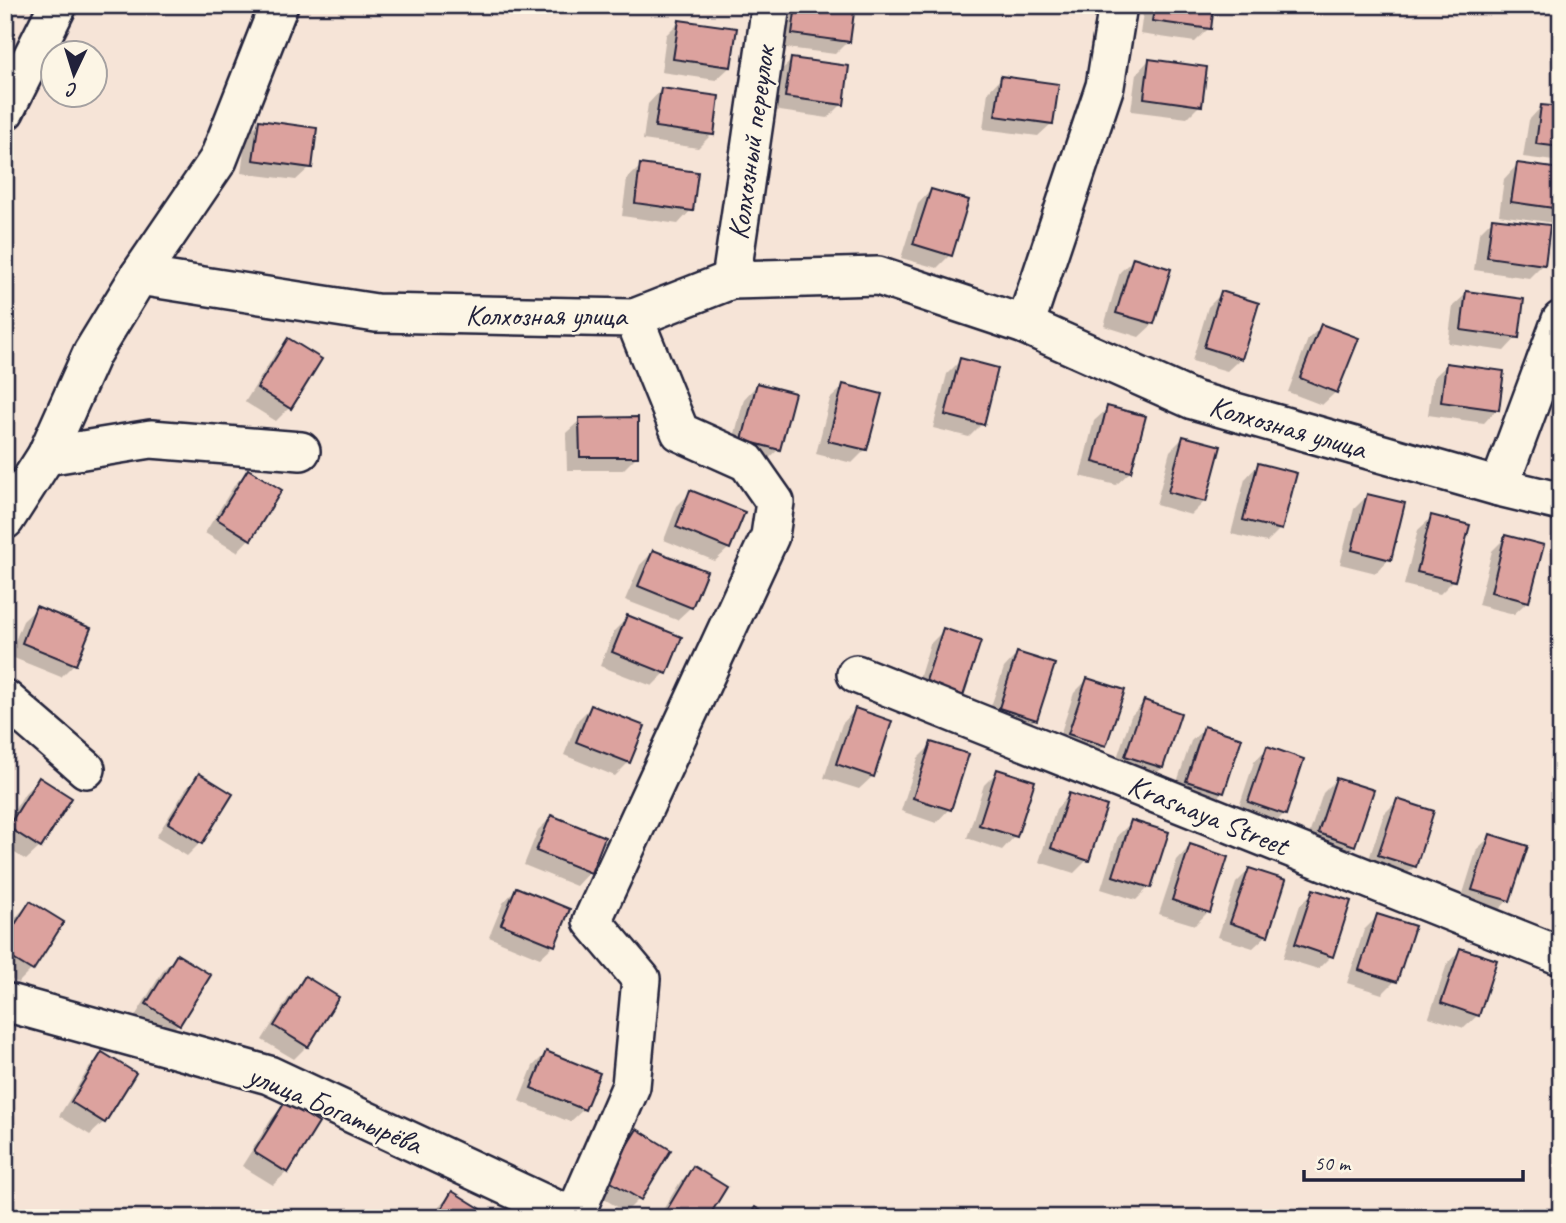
<svg xmlns="http://www.w3.org/2000/svg" width="1566" height="1223" font-family="Caveat,sans-serif">
<rect width="100%" height="100%" fill="#f6e4d7"/>
<filter id="ink" filterUnits="userSpaceOnUse"><feTurbulence type="fractalNoise" baseFrequency=".0143" numOctaves="2"/><feDisplacementMap in="SourceGraphic" scale="14" xChannelSelector="R" yChannelSelector="G"/><feConvolveMatrix kernelMatrix="1 2 1 2 8 2 1 2 1" color-interpolation-filters="sRGB"/></filter>
<g filter="url(#ink)">
<g fill="#0003">
<polygon points="789,5 853,5 848,41 835,54 779,47"/>
<polygon points="1144,5 1212,5 1209,28 1195,42 1140,34"/>
<polygon points="679,22 730,67 716,80 661,72 666,35"/>
<polygon points="1561,48 1561,89 1553,88 1558,51"/>
<polygon points="792,60 842,104 828,118 773,110 778,73"/>
<polygon points="1149,60 1200,105 1187,118 1131,111 1136,74"/>
<polygon points="1001,78 1052,123 1038,136 983,129 988,92"/>
<polygon points="661,90 712,134 698,148 643,140 648,104"/>
<polygon points="1542,106 1561,109 1561,162 1523,157 1529,120"/>
<polygon points="260,122 310,167 296,180 241,173 246,135"/>
<polygon points="1517,165 1561,171 1561,216 1554,223 1499,215 1504,179"/>
<polygon points="641,166 691,210 678,224 622,216 627,179"/>
<polygon points="931,190 950,255 937,268 901,258 918,204"/>
<polygon points="1493,219 1543,264 1529,278 1474,270 1479,233"/>
<polygon points="1134,259 1153,324 1139,337 1104,326 1120,272"/>
<polygon points="1222,293 1241,358 1227,371 1192,361 1208,307"/>
<polygon points="1467,293 1517,337 1504,351 1448,343 1453,306"/>
<polygon points="1322,326 1336,392 1322,405 1288,392 1308,339"/>
<polygon points="288,341 289,408 276,421 245,402 275,354"/>
<polygon points="961,360 982,424 969,437 933,428 947,374"/>
<polygon points="1447,365 1497,409 1484,423 1428,415 1433,378"/>
<polygon points="757,385 779,449 765,462 730,453 744,399"/>
<polygon points="844,386 866,449 852,463 816,454 830,399"/>
<polygon points="1108,408 1130,472 1116,485 1080,476 1094,421"/>
<polygon points="580,420 637,456 623,470 567,470 566,433"/>
<polygon points="1183,438 1205,501 1191,515 1156,505 1170,451"/>
<polygon points="1561,447 1561,475 1558,475"/>
<polygon points="1258,465 1280,529 1267,542 1231,534 1245,479"/>
<polygon points="249,471 250,538 237,552 205,533 235,484"/>
<polygon points="691,492 729,548 715,561 664,540 677,506"/>
<polygon points="1367,496 1389,559 1376,573 1340,564 1354,509"/>
<polygon points="1432,517 1454,580 1440,594 1404,585 1418,530"/>
<polygon points="1506,537 1528,601 1514,614 1478,605 1492,551"/>
<polygon points="653,552 691,607 677,620 625,600 640,565"/>
<polygon points="37,608 74,664 61,677 9,656 23,621"/>
<polygon points="628,617 665,673 652,686 600,666 614,631"/>
<polygon points="944,630 961,695 948,709 913,698 930,644"/>
<polygon points="1017,654 1035,719 1022,733 986,721 1004,668"/>
<polygon points="1087,680 1105,745 1091,758 1056,747 1074,693"/>
<polygon points="1144,702 1179,714 1162,768 1148,781 1113,770 1131,716"/>
<polygon points="591,707 629,762 615,776 564,755 578,720"/>
<polygon points="855,710 873,776 859,789 824,778 842,724"/>
<polygon points="1205,728 1222,792 1209,806 1173,794 1191,741"/>
<polygon points="932,744 949,809 936,823 901,811 918,758"/>
<polygon points="1267,748 1284,814 1271,827 1236,816 1254,762"/>
<polygon points="998,771 1015,836 1002,850 967,838 984,785"/>
<polygon points="199,775 200,843 187,856 156,837 186,789"/>
<polygon points="39,779 40,847 26,860 5,847 5,825 25,793"/>
<polygon points="1336,780 1354,845 1340,858 1305,847 1323,793"/>
<polygon points="1069,795 1087,860 1074,873 1039,862 1056,809"/>
<polygon points="1397,801 1415,866 1401,880 1366,868 1384,814"/>
<polygon points="552,817 589,872 576,886 524,865 538,830"/>
<polygon points="1132,822 1149,887 1136,900 1101,889 1118,835"/>
<polygon points="1491,836 1508,900 1495,914 1460,903 1477,849"/>
<polygon points="1190,846 1208,912 1195,925 1159,914 1177,860"/>
<polygon points="1249,870 1267,935 1253,948 1218,937 1236,883"/>
<polygon points="516,889 554,945 540,958 489,937 503,903"/>
<polygon points="1314,891 1331,956 1318,969 1283,958 1300,905"/>
<polygon points="30,903 61,922 31,970 18,983 5,976 5,935 17,916"/>
<polygon points="1378,916 1395,981 1382,994 1347,983 1364,930"/>
<polygon points="1460,950 1478,1015 1464,1028 1429,1017 1447,964"/>
<polygon points="177,956 178,1024 165,1037 134,1018 164,969"/>
<polygon points="306,978 307,1046 294,1059 262,1040 292,992"/>
<polygon points="546,1053 584,1109 570,1122 519,1101 533,1066"/>
<polygon points="102,1054 104,1122 90,1135 59,1116 89,1068"/>
<polygon points="285,1104 287,1172 273,1185 242,1166 272,1118"/>
<polygon points="638,1131 639,1199 626,1212 594,1193 624,1144"/>
<polygon points="693,1169 706,1218 658,1218 680,1182"/>
<polygon points="452,1193 480,1218 432,1218 439,1207"/>
</g>
<g fill="#dca29e" stroke="#22223b" stroke-width="2">
<polygon points="796,5 855,5 850,42 792,34"/>
<polygon points="1155,5 1214,5 1211,29 1152,21"/>
<polygon points="679,20 737,28 731,67 673,59"/>
<polygon points="791,58 849,66 844,105 785,97"/>
<polygon points="1149,59 1207,67 1202,106 1144,98"/>
<polygon points="1001,76 1059,84 1053,124 995,116"/>
<polygon points="661,88 719,96 714,135 655,127"/>
<polygon points="1541,105 1561,107 1561,147 1536,144"/>
<polygon points="259,120 317,128 312,168 253,160"/>
<polygon points="1517,163 1561,169 1561,209 1511,202"/>
<polygon points="640,164 698,172 693,211 635,203"/>
<polygon points="931,189 969,200 952,256 913,244"/>
<polygon points="1492,218 1550,225 1545,265 1487,257"/>
<polygon points="1133,257 1171,269 1154,324 1116,313"/>
<polygon points="1221,291 1259,303 1242,359 1204,347"/>
<polygon points="1466,291 1524,299 1519,338 1461,330"/>
<polygon points="1321,324 1359,338 1337,393 1300,378"/>
<polygon points="288,338 322,359 291,409 257,388"/>
<polygon points="960,358 998,368 984,425 945,415"/>
<polygon points="1446,363 1504,371 1499,410 1441,402"/>
<polygon points="757,383 795,393 780,450 742,440"/>
<polygon points="843,384 882,394 867,450 828,441"/>
<polygon points="1107,406 1146,416 1131,472 1093,462"/>
<polygon points="638,417 638,457 580,457 579,418"/>
<polygon points="1183,436 1221,446 1206,502 1168,492"/>
<polygon points="1258,463 1297,473 1282,530 1243,520"/>
<polygon points="248,469 282,490 251,540 217,519"/>
<polygon points="690,490 745,512 730,549 676,527"/>
<polygon points="1367,494 1405,503 1391,560 1352,550"/>
<polygon points="1431,515 1470,525 1455,581 1417,572"/>
<polygon points="1505,535 1544,545 1529,602 1491,592"/>
<polygon points="653,550 707,571 692,608 638,586"/>
<polygon points="36,606 91,628 76,665 22,643"/>
<polygon points="627,615 682,637 667,674 612,652"/>
<polygon points="943,628 981,641 963,696 925,684"/>
<polygon points="1017,652 1055,664 1037,720 999,708"/>
<polygon points="1087,678 1125,690 1106,746 1068,734"/>
<polygon points="1144,700 1181,713 1163,768 1125,756"/>
<polygon points="591,705 645,726 630,763 576,742"/>
<polygon points="855,708 892,721 874,777 836,764"/>
<polygon points="1204,726 1242,738 1224,793 1186,781"/>
<polygon points="931,742 969,754 951,810 913,798"/>
<polygon points="1267,746 1304,759 1286,815 1248,802"/>
<polygon points="997,769 1035,781 1017,837 979,825"/>
<polygon points="199,773 233,794 202,844 168,823"/>
<polygon points="39,777 72,798 41,848 8,827"/>
<polygon points="1336,778 1374,790 1355,846 1318,833"/>
<polygon points="1069,793 1107,806 1089,861 1051,848"/>
<polygon points="1397,799 1434,811 1416,867 1378,855"/>
<polygon points="551,815 605,837 591,873 536,851"/>
<polygon points="1131,820 1169,832 1151,888 1113,876"/>
<polygon points="1490,834 1528,846 1510,901 1472,890"/>
<polygon points="1190,844 1228,857 1210,913 1172,900"/>
<polygon points="1249,868 1286,880 1268,936 1230,923"/>
<polygon points="516,887 570,909 555,946 501,924"/>
<polygon points="1313,889 1351,901 1333,957 1295,944"/>
<polygon points="30,901 64,922 33,971 5,954 5,940"/>
<polygon points="1377,914 1415,926 1397,982 1359,970"/>
<polygon points="1460,948 1497,960 1479,1016 1441,1003"/>
<polygon points="177,954 211,975 180,1025 146,1004"/>
<polygon points="305,976 339,997 308,1047 274,1026"/>
<polygon points="546,1051 600,1073 585,1110 531,1088"/>
<polygon points="102,1052 136,1073 105,1123 71,1102"/>
<polygon points="285,1102 319,1123 288,1173 254,1152"/>
<polygon points="637,1129 671,1150 641,1200 606,1179"/>
<polygon points="693,1166 727,1187 708,1218 665,1218 663,1216"/>
<polygon points="452,1191 486,1212 482,1218 436,1218"/>
<polygon points="755,1207 773,1218 748,1218"/>
</g>
<g fill="none" stroke-linecap="round" stroke-linejoin="round">
<g stroke="#22223b" stroke-width="42">
<g id="minor">
<polyline points="5,111 58,5"/>
<polyline points="139,276 376,313 634,318 731,280 878,276 1025,325 1193,400 1499,487 1561,502"/>
<polyline points="731,280 771,5"/>
<polyline points="1025,325 1105,86 1118,5"/>
<polyline points="46,456 151,439 301,451"/>
<polyline points="1499,487 1561,320"/>
<polyline points="5,520 46,456 92,353 139,276 218,160 279,5"/>
<polyline points="856,674 1561,956"/>
<polyline points="5,699 86,769"/>
<polyline points="5,1002 269,1075 575,1218"/>
<polyline points="574,1217 631,1086 641,979 592,921 770,536 775,502 747,462 680,432 634,318"/>
</g>
</g>
<use href="#minor" stroke="#fcf5e5" stroke-width="37"/>
</g>
</g>
<g text-anchor="middle" stroke-width="5" stroke-linejoin="round" paint-order="stroke">
<g font-size="30" fill="#22223b" stroke="#fcf5e5">
<text transform="translate(751 143) rotate(-82)" y="10">Колхозный переулок</text>
<text x="546" y="325">Колхозная улица</text>
<text transform="translate(1288 427) rotate(16)" y="10">Колхозная улица</text>
<text transform="translate(1208 815) rotate(22)" y="10">Krasnaya Street</text>
<text transform="translate(335 1109) rotate(23)" y="10">улица Богатырёва</text>
</g>
</g>
<rect width="1566" height="1223" fill="none" stroke="#fcf5e5" stroke-width="28"/>
<rect x="14" y="14" width="1538" height="1195" fill="none" stroke="#22223b" stroke-width="2.5" filter="url(#ink)"/>
<g transform="translate(74 74) rotate(184)"><circle r="33" fill="#fcf5e5" stroke="#a5a1a1" stroke-width="2"/>
<path d="M0-5L12 26L0 18L-12 26Z" fill="#22223b"/>
<text y="-10" font-size="19" font-weight="bold" text-anchor="middle" fill="#22223b">С</text>
</g>
<path d="M1304 1170v10h219v-10" fill="none" stroke="#22223b" stroke-width="3.5"/>
<text x="1314" y="1170" font-size="21" fill="#22223b" stroke="#fcf5e5" stroke-width="5" paint-order="stroke">50 m</text>
</svg>
